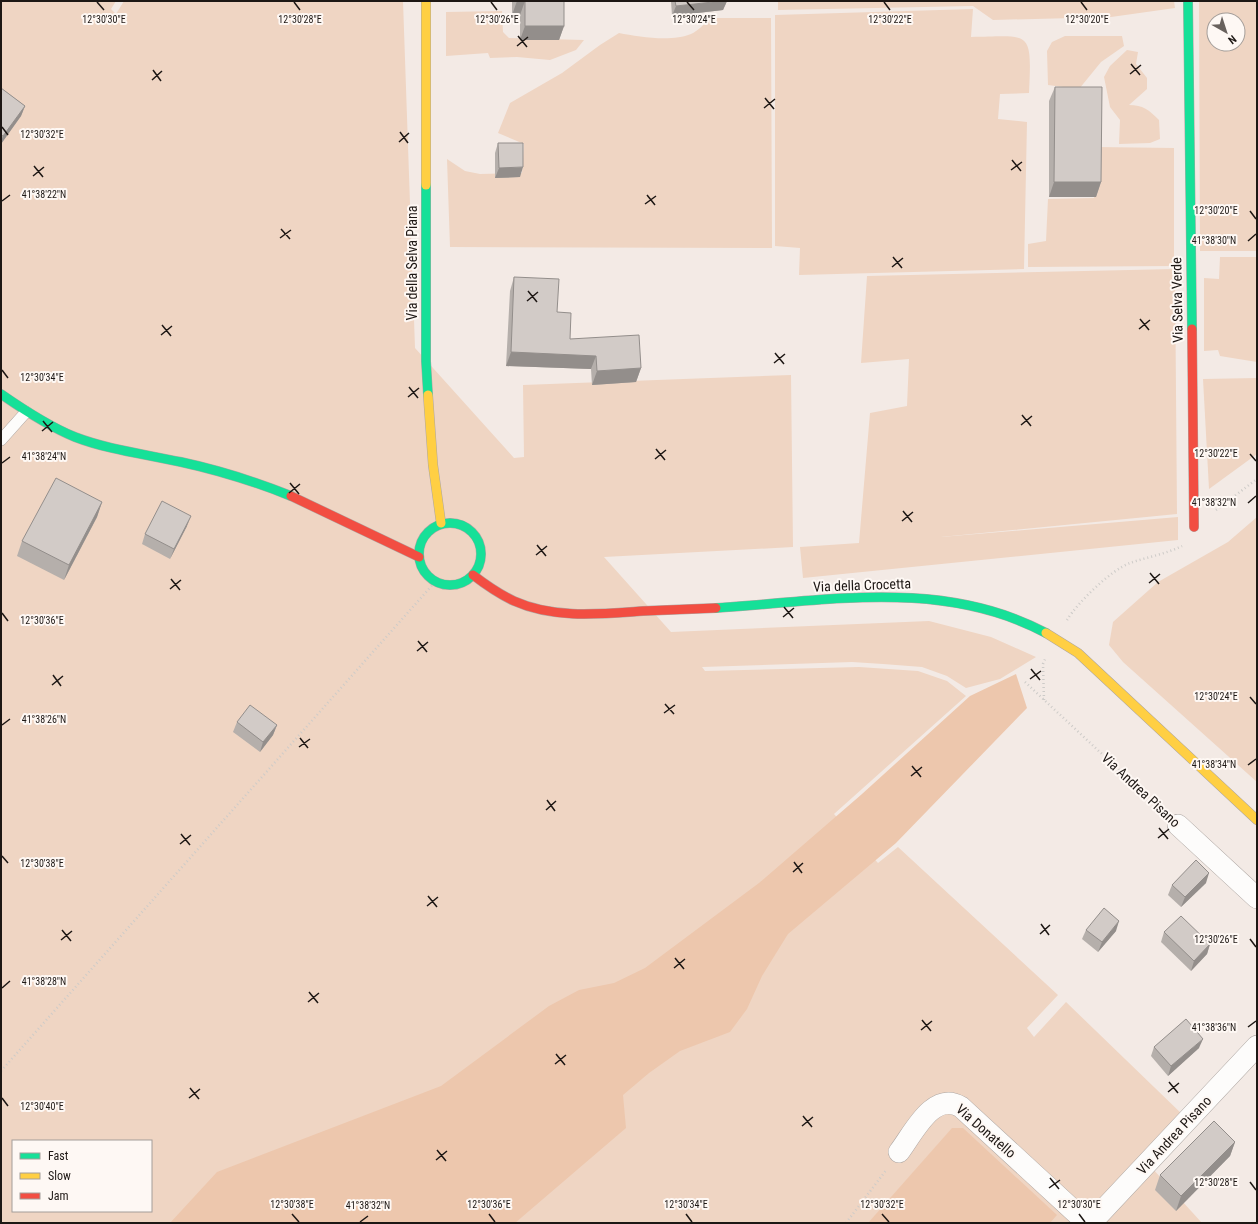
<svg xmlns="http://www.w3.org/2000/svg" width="1258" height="1224" font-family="'Roboto Condensed',sans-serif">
<rect width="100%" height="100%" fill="#f3eae5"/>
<g fill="#efd5c3" fill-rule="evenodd">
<path d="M1 1H116L111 9 116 14 124 1H403L415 348 514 458 524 457 523 385 791 375 793 547 604 557 671 632 929 621 991 637 1036 657 1000 679 966 688 947 676 922 667 883 664 852 662 702 667 705 671 859 667 918 671 947 681 966 696 834 814 878 863 898 847 1058 995 1027 1028 1034 1037 1066 1002 1184 1116 1142 1157 1202 1223H1ZM13 1141H151V1211H13Z"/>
<polygon points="778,1 1174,1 1175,8 1111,17 993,20 973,6 778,10"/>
<path d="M1199 1H1257V251H1200ZM1214 20H1238V44H1214Z"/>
<path d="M973 9 971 37C1031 36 1032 29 1029 93L1000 94 998 119 1027 122 1024 269 799 275 800 248 775 246V15Z"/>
<polygon points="502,11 503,32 509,38 584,40 576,50 550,60 517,57 490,58 488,53 446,56 446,12"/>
<path d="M710 18H771L772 248 450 247 447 159 465 171 480 174 522 173 524 144 498 133 510 103 562 73 600 45 619 33C639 37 672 42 691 34 698 31 704 24 710 18Z"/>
<polygon points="1065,36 1122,36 1124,46 1101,62 1079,89 1048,85 1047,51 1052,42"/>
<path d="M1127 50 1138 52 1136 64 1147 78V89L1129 105C1143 105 1149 110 1159 120L1160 139 1150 143 1119 144 1120 120 1110 107 1104 77 1110 66Z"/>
<polygon points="1096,147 1174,148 1174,266 1028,267 1028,244 1046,241 1048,199 1094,198"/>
<polygon points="1220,257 1257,257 1257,362 1220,356 1218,350 1204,351 1204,278 1219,279"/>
<polygon points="1175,269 1177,514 941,537 1178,517 1178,540 803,578 800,547 859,543 870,413 907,406 909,359 861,363 867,276"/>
<polygon points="1257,378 1257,454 1209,489 1203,379"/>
<polygon points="1257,517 1257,782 1123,662 1109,645 1113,622 1158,582 1228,542"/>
</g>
<g fill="#edc7ad">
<polygon points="1016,674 1027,708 896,843 788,934 762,976 747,1009 730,1032 680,1051 649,1073 623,1095 626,1128 515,1223 170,1223 217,1172 441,1086 549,1006 579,990 614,983 645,968 759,883 862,794 970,696"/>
<polygon points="952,1128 963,1128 1057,1215 1050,1223 868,1223"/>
</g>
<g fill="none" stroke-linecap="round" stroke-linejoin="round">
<g stroke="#ada6a2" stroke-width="12">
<polyline id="lane" points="1,440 26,412"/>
</g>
<g stroke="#ada6a2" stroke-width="22">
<g id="street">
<polyline points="1178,825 1257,898"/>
<path d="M899 1152C913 1134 933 1090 961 1107L1087 1223"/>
<polyline points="1091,1223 1257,1046"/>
</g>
</g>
<g stroke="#ada6a2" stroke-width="10">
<g id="fast">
<polyline points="1188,1 1192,329"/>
<polyline points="426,185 426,361 428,395"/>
<path d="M1 394C24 410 48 426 75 437 109 450 145 454 181 462 218 470 256 482 291 496"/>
<circle cx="450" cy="554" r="31"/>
<path d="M716 608C827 601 943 578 1046 633"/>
</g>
</g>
<g stroke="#ada6a2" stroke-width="10">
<g id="slow">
<polyline points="426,1 426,185"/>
<polyline points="428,395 433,465 441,523"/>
<polyline points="1046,633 1078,653 1257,820"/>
</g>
</g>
<g stroke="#ada6a2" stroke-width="10">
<g id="jam">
<polyline points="1192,329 1194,527"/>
<polyline points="291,496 419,557"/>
<path d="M473 575C486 585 499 594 514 601 554 619 600 614 643 611 667 610 692 609 716 608"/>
</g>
</g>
<g stroke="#cdcbc8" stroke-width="2.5" stroke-dasharray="1 3" stroke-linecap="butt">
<polyline points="1216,510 1257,479"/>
<path d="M1067 620C1078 602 1111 570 1130 563 1147 557 1166 554 1182 546"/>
<polyline points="1025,682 1163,811"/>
<polyline points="1044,700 1043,664 1046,657"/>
<polyline points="1,1071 435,582"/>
<polyline points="846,1223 887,1169"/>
</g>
<use href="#lane" stroke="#fdfcfb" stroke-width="11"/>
<use href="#street" stroke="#fdfcfb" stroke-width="21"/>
<use href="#fast" stroke="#16e098" stroke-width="9"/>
<use href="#slow" stroke="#ffcf43" stroke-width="9"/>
<use href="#jam" stroke="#f24e42" stroke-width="9"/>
</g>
<g fill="#b5afab">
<polygon points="512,1 564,1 564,26 559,40 520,40 520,15 512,15"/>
<polygon points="671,1 727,1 723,10 672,16"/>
<polygon points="1055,87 1101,182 1096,197 1049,197 1049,101"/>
<polygon points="1,88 25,106 21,116 1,144"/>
<polygon points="498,143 520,177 495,178 495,153"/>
<polygon points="514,277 557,312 570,339 641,368 636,382 592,385 591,369 506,366 510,291"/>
<polygon points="102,502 97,517 64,580 17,556 22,541"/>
<polygon points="187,526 170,559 142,544 145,534"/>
<polygon points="237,722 277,725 273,735 260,752 233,732"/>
<polygon points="1206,883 1181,907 1168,895 1172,885"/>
<polygon points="1086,930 1116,931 1098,952 1082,939"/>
<polygon points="1164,932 1210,944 1207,954 1191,971 1161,942"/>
<polygon points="1154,1047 1199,1048 1168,1076 1151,1056"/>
<polygon points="1235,1142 1230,1156 1176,1211 1155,1190 1160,1175"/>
</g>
<g fill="#938e8b">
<polygon points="517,1 525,1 520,15 512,15"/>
<polygon points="722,1 727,1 723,10 672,16 676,6"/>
<polygon points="525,26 564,26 559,40 520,40"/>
<polygon points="25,106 21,116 1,144 1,141 3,136"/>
<polygon points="523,167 520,177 495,178 499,168"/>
<polygon points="1054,182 1101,182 1096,197 1049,197"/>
<polygon points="511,352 596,356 591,369 506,366"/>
<polygon points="641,368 636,382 592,385 597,371"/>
<polygon points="102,502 97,517 64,580 69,565"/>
<polygon points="191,516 187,526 170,559 174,549"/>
<polygon points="277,725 273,735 260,752 263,742"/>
<polygon points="1209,873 1206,883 1181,907 1185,897"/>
<polygon points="1119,921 1116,931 1098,952 1102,942"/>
<polygon points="1210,944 1207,954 1191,971 1194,961"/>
<polygon points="1203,1039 1199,1048 1168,1076 1171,1066"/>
<polygon points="1235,1142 1230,1156 1176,1211 1181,1196"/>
</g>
<g fill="#d2cbc7" stroke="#938e8b">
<rect x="525" y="1" width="39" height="25"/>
<polygon points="675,1 722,1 676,6"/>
<polygon points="1055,87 1102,87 1101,182 1054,182"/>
<polygon points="1,88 25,106 3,136 1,135"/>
<polygon points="498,143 523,143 523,167 499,168"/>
<polygon points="514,277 559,279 557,312 571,313 570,339 639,335 641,368 597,371 596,356 511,352"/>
<polygon points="56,478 102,502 69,565 22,541"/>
<polygon points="162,501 191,516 174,549 145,534"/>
<polygon points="250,705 277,725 263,742 237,722"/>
<polygon points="1196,860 1209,873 1185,897 1172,885"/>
<polygon points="1104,908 1119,921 1102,942 1086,930"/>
<polygon points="1181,916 1210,944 1194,961 1164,932"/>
<polygon points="1186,1019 1203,1039 1171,1066 1154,1047"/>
<polygon points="1214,1121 1235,1142 1181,1196 1160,1175"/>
</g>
<path fill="none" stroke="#1d1714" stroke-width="1.5" d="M97 2 104 10M294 2 300 10M491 2 497 10M687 2 694 10M884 2 890 10M1081 2 1087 10M518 36 527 47M517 46 528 37M1131 64 1140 75M153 70 161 81M1130 74 1141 65M152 80 162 71M765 98 774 109M764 108 775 99M2 127 8 135M400 132 408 143M399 142 409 133M1012 160 1021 171M34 166 43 177M1011 170 1022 162M33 176 44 167M647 195 655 205M2 201 10 195M645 204 656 196M1250 211 1256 219M281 229 290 239M280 238 291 230M1248 241 1256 234M893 257 902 268M892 267 903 258M528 291 537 302M527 301 538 292M1140 319 1149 330M162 325 171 336M1139 329 1150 320M161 335 172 326M775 353 784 364M774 363 785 354M2 370 8 378M409 387 418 398M408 397 419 388M1022 415 1031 426M43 421 52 432M1021 425 1032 416M42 431 53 422M656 449 665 460M1250 454 1256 461M655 459 666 450M2 463 10 457M290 483 299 494M289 493 300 484M1248 503 1256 496M903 511 912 522M902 521 913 512M537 545 546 556M536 555 547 546M1150 573 1159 584M171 579 180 590M1149 583 1160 574M170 589 181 580M784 607 793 618M2 613 8 621M783 617 794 608M418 641 427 652M417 651 428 642M1031 669 1040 680M53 675 61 686M1030 679 1041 671M52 685 63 676M1250 697 1256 704M665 704 674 714M664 713 675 705M2 725 10 719M300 738 308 748M299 747 310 739M1248 765 1256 759M912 766 921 777M911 776 922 767M547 800 555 811M546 810 556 801M1159 828 1168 839M181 834 190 845M1158 838 1169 829M180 844 191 835M2 856 8 863M794 862 802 873M793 872 803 863M428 896 437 907M427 906 438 897M1041 924 1049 935M62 930 71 941M1040 934 1050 925M1250 939 1256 947M61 940 72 931M675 958 684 969M674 968 685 959M2 988 10 981M309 992 318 1003M308 1002 319 993M922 1020 931 1031M1248 1027 1256 1021M921 1030 932 1021M556 1054 565 1065M555 1064 566 1055M1169 1082 1178 1093M190 1088 199 1099M1168 1092 1179 1083M2 1098 8 1106M189 1098 200 1089M803 1116 812 1127M802 1126 813 1117M437 1150 446 1161M436 1160 447 1151M1050 1178 1059 1189M1250 1182 1256 1190M1049 1188 1060 1180M292 1214 299 1222M489 1214 495 1222M686 1214 692 1222M882 1214 889 1222M1079 1214 1085 1222M360 1222 368 1216"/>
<g text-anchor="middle" stroke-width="4" stroke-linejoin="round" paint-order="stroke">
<g font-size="14" fill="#1d1714" stroke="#fef8f4">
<text transform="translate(412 263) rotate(-90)" y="5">Via della Selva Piana</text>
<text transform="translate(1177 300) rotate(-91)" y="5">Via Selva Verde</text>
<text transform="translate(862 585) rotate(-2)" y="5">Via della Crocetta</text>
<text transform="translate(1141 790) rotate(43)" y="5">Via Andrea Pisano</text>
<text transform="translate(986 1131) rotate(41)" y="5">Via Donatello</text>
<text transform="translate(1174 1135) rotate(-47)" y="5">Via Andrea Pisano</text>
</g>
</g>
<g font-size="10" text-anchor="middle" fill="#1d1714" stroke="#fef8f4" stroke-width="4" stroke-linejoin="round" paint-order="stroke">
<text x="104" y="23">12°30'30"E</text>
<text x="300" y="23">12°30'28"E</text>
<text x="497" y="23">12°30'26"E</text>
<text x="694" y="23">12°30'24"E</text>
<text x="890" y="23">12°30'22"E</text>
<text x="1087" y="23">12°30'20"E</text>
<text x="42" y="138">12°30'32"E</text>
<text x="44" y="198">41°38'22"N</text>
<text x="1216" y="214">12°30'20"E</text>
<text x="1214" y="244">41°38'30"N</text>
<text x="42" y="381">12°30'34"E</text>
<text x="1216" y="457">12°30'22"E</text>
<text x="44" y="460">41°38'24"N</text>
<text x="1214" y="506">41°38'32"N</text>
<text x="42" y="624">12°30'36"E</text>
<text x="1216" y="700">12°30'24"E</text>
<text x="44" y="723">41°38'26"N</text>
<text x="1214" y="768">41°38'34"N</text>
<text x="42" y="867">12°30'38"E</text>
<text x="1216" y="943">12°30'26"E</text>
<text x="44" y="985">41°38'28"N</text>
<text x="1214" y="1031">41°38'36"N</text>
<text x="42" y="1110">12°30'40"E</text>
<text x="1216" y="1186">12°30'28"E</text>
<text x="292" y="1208">12°30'38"E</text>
<text x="489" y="1208">12°30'36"E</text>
<text x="686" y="1208">12°30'34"E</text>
<text x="882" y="1208">12°30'32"E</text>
<text x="1079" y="1208">12°30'30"E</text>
<text x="368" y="1209">41°38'32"N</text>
</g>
<rect width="1258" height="1224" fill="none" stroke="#1d1714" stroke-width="4"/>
<rect x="12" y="1140" width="140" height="72" fill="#fef8f4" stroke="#a49e9a"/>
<rect x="20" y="1153" width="20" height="6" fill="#16e098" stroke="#a49e9a"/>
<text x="48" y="1160" font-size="12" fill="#1d1714">Fast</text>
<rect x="20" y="1173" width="20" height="6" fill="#ffcf43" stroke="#a49e9a"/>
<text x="48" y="1180" font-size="12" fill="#1d1714">Slow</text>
<rect x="20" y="1193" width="20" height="6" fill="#f24e42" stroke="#a49e9a"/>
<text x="48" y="1200" font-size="12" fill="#1d1714">Jam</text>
<g transform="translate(1226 32) rotate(141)"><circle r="19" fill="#fef8f4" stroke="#a49e9a"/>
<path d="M0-3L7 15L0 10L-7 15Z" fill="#68615d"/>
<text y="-6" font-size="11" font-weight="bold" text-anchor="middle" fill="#1d1714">N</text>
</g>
</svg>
